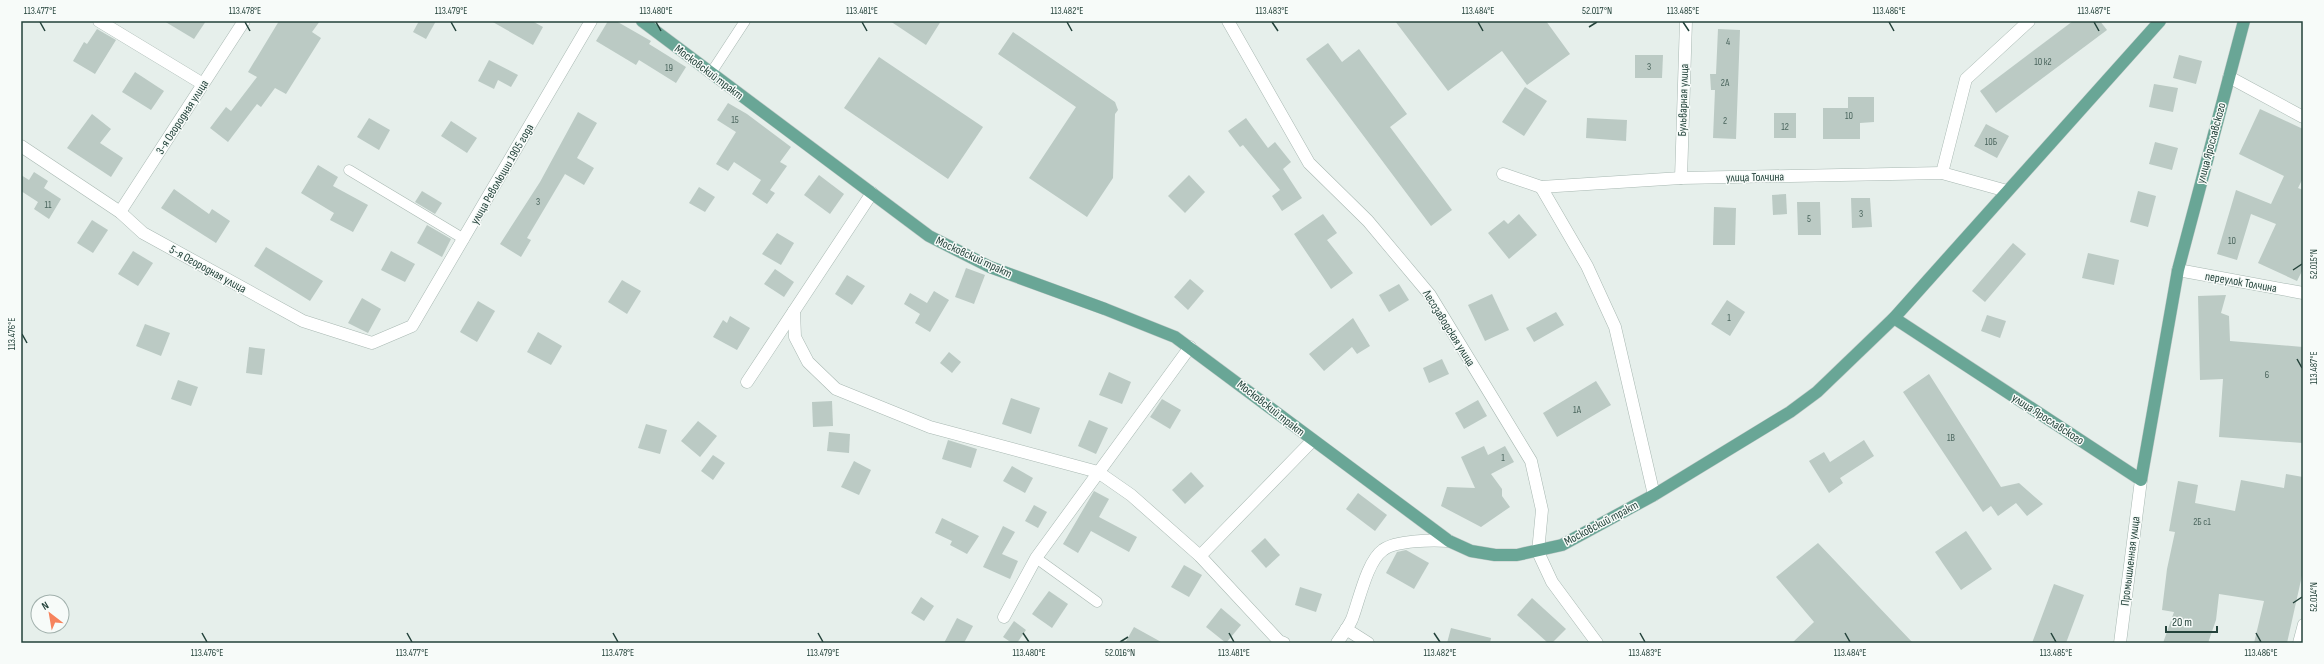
<svg xmlns="http://www.w3.org/2000/svg" width="2324" height="664" font-family="'Sofia Sans Condensed',sans-serif">
<rect width="100%" height="100%" fill="#e6efeb"/>
<g fill="#bbcac4">
<polygon points="164,21 206,21 194,39"/>
<polygon points="279,21 320,21 312,32 321,38 286,94 275,88 261,107 257,104 228,142 210,128 226,107 231,111 257,77 248,72"/>
<polygon points="419,21 436,21 426,39 413,32"/>
<polygon points="491,21 532,21 543,27 533,45"/>
<polygon points="608,21 616,21 651,41 649,44 686,67 676,83 639,60 636,65 596,41"/>
<polygon points="890,21 941,21 926,45"/>
<polygon points="1395,21 1546,21 1570,54 1527,85 1502,51 1448,91"/>
<polygon points="2073,21 2100,21 2107,30 1996,113 1980,91"/>
<polygon points="97,29 116,40 95,74 73,61 84,42 87,44"/>
<polygon points="1718,29 1740,30 1736,139 1713,138 1715,90 1711,90 1710,74 1716,74"/>
<polygon points="1013,32 1115,102 1118,110 1115,114 1113,178 1087,217 1029,178 1076,107 998,54"/>
<polygon points="1328,43 1342,62 1359,49 1407,114 1390,127 1452,210 1431,226 1306,59"/>
<polygon points="1635,55 1663,55 1662,78 1635,78"/>
<polygon points="2179,55 2202,61 2196,84 2173,78"/>
<polygon points="879,57 983,127 948,179 844,108"/>
<polygon points="489,60 518,75 511,87 498,80 494,89 478,81"/>
<polygon points="135,72 164,91 151,110 122,92"/>
<polygon points="2154,84 2178,88 2173,112 2149,107"/>
<polygon points="1525,87 1547,101 1524,136 1502,122"/>
<polygon points="1848,97 1874,97 1874,122 1860,123 1860,139 1823,139 1823,108 1848,108"/>
<polygon points="728,103 747,114 791,147 780,162 787,166 770,190 775,193 767,204 752,194 761,180 734,162 728,171 716,164 736,132 717,120"/>
<polygon points="2260,109 2303,129 2303,178 2298,188 2303,190 2303,269 2297,281 2258,263 2276,224 2251,214 2237,260 2217,254 2236,190 2271,204 2284,176 2239,154"/>
<polygon points="578,112 597,123 577,158 594,168 584,185 565,174 527,238 531,240 521,257 500,244 540,182"/>
<rect x="1774" y="113" width="22" height="25"/>
<polygon points="92,114 111,129 100,143 123,158 111,177 67,148"/>
<polygon points="369,118 390,130 379,150 357,137"/>
<polygon points="1246,118 1268,148 1275,142 1291,162 1283,169 1302,198 1282,211 1272,196 1280,190 1243,145 1240,147 1228,131"/>
<polygon points="1587,118 1627,120 1626,141 1586,138"/>
<polygon points="451,121 477,138 467,153 441,136"/>
<polygon points="1986,124 2009,136 1997,158 1974,146"/>
<polygon points="2155,142 2178,148 2172,170 2149,164"/>
<polygon points="318,165 338,177 333,186 368,205 353,232 330,220 334,213 301,193"/>
<polygon points="34,172 48,181 44,188 61,199 49,219 34,209 38,202 21,191 21,175 29,180"/>
<polygon points="819,175 844,194 830,214 804,195"/>
<polygon points="1189,175 1205,192 1185,213 1168,196"/>
<polygon points="699,187 715,197 705,212 689,203"/>
<polygon points="174,189 209,214 212,209 230,221 216,243 161,208"/>
<polygon points="422,191 442,203 435,214 415,202"/>
<polygon points="2138,191 2156,196 2148,227 2130,222"/>
<polygon points="1786,194 1787,214 1773,215 1772,195"/>
<polygon points="1851,198 1870,198 1872,227 1852,228"/>
<polygon points="1797,202 1820,202 1821,235 1798,235"/>
<polygon points="1714,207 1736,208 1735,245 1713,245"/>
<polygon points="1323,214 1337,233 1327,240 1353,273 1331,289 1294,234"/>
<polygon points="1519,214 1537,235 1509,259 1488,233 1504,220 1508,224"/>
<polygon points="92,220 108,230 93,253 77,243"/>
<polygon points="427,225 451,239 442,257 417,243"/>
<polygon points="777,233 794,243 781,265 762,254"/>
<polygon points="2013,243 2026,254 1985,302 1972,291"/>
<polygon points="266,247 323,281 310,301 254,266"/>
<polygon points="133,251 153,263 138,286 118,274"/>
<polygon points="391,251 415,264 405,282 381,270"/>
<polygon points="2088,253 2119,260 2114,285 2082,278"/>
<polygon points="966,268 985,275 974,304 955,297"/>
<polygon points="775,269 794,282 784,297 764,284"/>
<polygon points="847,275 865,286 852,305 835,294"/>
<polygon points="1190,279 1204,291 1188,310 1174,297"/>
<polygon points="622,280 641,291 627,314 608,302"/>
<polygon points="1399,284 1409,300 1389,312 1379,295"/>
<polygon points="934,291 949,300 930,332 915,323 920,314 904,304 910,293 927,303"/>
<polygon points="1492,294 1509,330 1485,341 1468,305"/>
<polygon points="2226,295 2221,313 2229,316 2230,341 2303,347 2303,443 2219,437 2223,379 2200,380 2198,296"/>
<polygon points="362,298 381,309 368,333 348,323"/>
<polygon points="1727,300 1745,312 1730,336 1711,324"/>
<polygon points="478,301 495,311 477,342 460,332"/>
<polygon points="1556,312 1564,325 1534,342 1526,328"/>
<polygon points="1987,315 2006,321 2000,338 1981,331"/>
<polygon points="730,316 750,328 737,350 713,337 723,320 727,323"/>
<polygon points="1353,318 1370,346 1357,354 1352,347 1324,371 1309,354"/>
<polygon points="145,324 170,333 161,356 136,346"/>
<polygon points="538,332 562,346 551,365 527,352"/>
<polygon points="249,347 265,349 262,375 246,373"/>
<polygon points="949,352 961,362 952,373 940,363"/>
<polygon points="1442,359 1449,374 1429,383 1423,368"/>
<polygon points="1109,372 1131,382 1122,404 1099,395"/>
<polygon points="1929,374 2001,487 2019,483 2043,504 2027,516 2016,503 1998,516 1991,506 1983,512 1903,392"/>
<polygon points="178,380 198,387 191,406 171,399"/>
<polygon points="1596,381 1611,405 1557,437 1543,413"/>
<polygon points="1011,398 1040,408 1031,434 1002,424"/>
<polygon points="1162,399 1181,410 1170,429 1150,417"/>
<polygon points="1478,400 1487,416 1464,429 1455,413"/>
<polygon points="832,401 833,426 813,427 812,402"/>
<polygon points="1089,420 1108,428 1096,454 1078,446"/>
<polygon points="698,421 717,436 700,457 681,441"/>
<polygon points="646,424 667,430 660,454 638,448"/>
<polygon points="829,432 850,434 849,453 827,451"/>
<polygon points="948,440 977,449 971,468 942,459"/>
<polygon points="1864,440 1874,456 1840,478 1843,483 1829,493 1809,461 1824,452 1830,462"/>
<polygon points="1484,446 1488,455 1505,446 1514,462 1491,474 1502,489 1502,496 1510,507 1481,527 1441,506 1447,487 1475,488 1461,457"/>
<polygon points="713,455 725,463 713,480 701,471"/>
<polygon points="854,461 871,470 859,495 841,487"/>
<polygon points="1012,466 1033,478 1025,493 1003,481"/>
<polygon points="1191,472 1204,486 1185,504 1172,490"/>
<polygon points="2286,474 2303,477 2303,571 2287,643 2254,643 2264,601 2219,594 2216,620 2208,643 2163,643 2174,612 2162,610 2167,569 2175,532 2169,531 2178,481 2198,485 2195,503 2235,511 2241,480 2284,488"/>
<polygon points="1094,491 1109,499 1099,517 1137,537 1129,552 1091,531 1078,553 1063,544"/>
<polygon points="1358,493 1387,515 1375,531 1346,509"/>
<polygon points="1034,505 1047,512 1038,528 1025,521"/>
<polygon points="942,518 979,536 967,554 950,545 952,541 935,533"/>
<polygon points="1003,526 1015,532 1002,554 1018,561 1010,579 983,567"/>
<polygon points="1966,531 1992,569 1961,590 1935,552"/>
<polygon points="1265,538 1280,555 1266,568 1251,551"/>
<polygon points="1818,543 1913,643 1792,643 1814,622 1776,577"/>
<polygon points="1406,550 1429,563 1414,589 1386,573 1397,552"/>
<polygon points="1184,565 1202,575 1189,597 1171,587"/>
<polygon points="2054,584 2084,595 2066,643 2032,643"/>
<polygon points="1300,587 1322,594 1316,612 1295,605"/>
<polygon points="1049,591 1068,604 1052,628 1032,614"/>
<polygon points="921,597 934,606 924,621 911,613"/>
<polygon points="1532,598 1566,629 1552,643 1548,643 1517,615"/>
<polygon points="1221,608 1241,625 1226,643 1206,627"/>
<polygon points="957,618 973,626 964,643 944,643"/>
<polygon points="1014,621 1026,630 1017,643 1012,643 1003,637"/>
<polygon points="1134,627 1163,643 1125,643"/>
<polygon points="1451,628 1491,638 1490,643 1447,643"/>
</g>
<g fill="none" stroke-linecap="round" stroke-linejoin="round">
<g stroke="#a8b8b2" stroke-width="11">
<g id="lane">
<polyline points="711,73 745,21"/>
<polyline points="349,170 464,239"/>
<polyline points="1036,558 1097,602"/>
<polyline points="2298,643 2303,624"/>
</g>
</g>
<g stroke="#a8b8b2" stroke-width="13">
<g id="street">
<polyline points="99,21 203,84"/>
<polyline points="1228,21 1309,163 1368,221 1430,295 1531,461 1542,510 1538,552 1552,582 1597,643"/>
<polyline points="2229,77 2303,117"/>
<polyline points="21,146 120,212 143,233 303,321 372,343 412,326 591,21"/>
<polyline points="1942,173 1966,79 2029,21"/>
<polyline points="1503,174 1541,187 1681,178 1942,173 2007,191"/>
<polyline points="1681,178 1686,21"/>
<polyline points="1541,187 1587,266 1615,327 1654,495"/>
<polyline points="120,212 244,21"/>
<polyline points="2178,270 2303,293"/>
<polyline points="794,311 795,337 808,362 836,389 930,427 1098,472 1131,495 1200,556 1279,641 1284,643"/>
<polyline points="747,382 872,193"/>
<polyline points="1200,556 1312,441"/>
<polyline points="1004,617 1036,558 1190,347"/>
<polyline points="1346,629 1368,643"/>
<path d="M1337 643C1342 635 1348 628 1352 619 1359 601 1367 561 1383 550 1396 540 1433 540 1449 541"/>
<polyline points="2120,643 2141,480"/>
</g>
</g>
<g stroke="#c1cac8" stroke-width="13">
<g id="primary">
<polyline points="642,21 929,236 990,267 1105,309 1175,337 1449,541 1471,551 1495,555 1517,555 1562,545 1654,495 1790,412 1817,392 1894,318 2160,21"/>
<polyline points="1894,318 2141,480 2178,270 2244,21"/>
</g>
</g>
<use href="#lane" stroke="#fff" stroke-width="10"/>
<use href="#street" stroke="#fff" stroke-width="12"/>
<use href="#primary" stroke="#69a696" stroke-width="12"/>
</g>
<path fill="none" stroke="#23423a" stroke-width="1.5" d="M40 22 45 31M245 22 250 31M451 22 456 31M656 22 661 31M862 22 867 31M1067 22 1072 31M1272 22 1278 31M1478 22 1483 31M1683 22 1689 31M1889 22 1894 31M2094 22 2099 31M1589 27 1597 22M2293 270 2302 264M22 334 27 343M2297 359 2302 368M2293 603 2302 597M202 633 207 642M407 633 412 642M613 633 618 642M818 633 823 642M1023 633 1029 642M1229 633 1234 642M1434 633 1440 642M1640 633 1645 642M1845 633 1850 642M2051 633 2056 642M2256 633 2261 642M1120 642 1128 637"/>
<g text-anchor="middle" stroke-width="3" stroke-linejoin="round" paint-order="stroke">
<g font-size="10" fill="#49645c">
<text x="1728" y="45">4</text>
<text x="2043" y="65">10 к2</text>
<text x="1649" y="70">3</text>
<text x="669" y="71">19</text>
<text x="1725" y="86">2А</text>
<text x="1849" y="119">10</text>
<text x="735" y="123">15</text>
<text x="1725" y="124">2</text>
<text x="1785" y="130">12</text>
<text x="1991" y="145">10Б</text>
<text x="538" y="205">3</text>
<text x="48" y="208">11</text>
<text x="1861" y="217">3</text>
<text x="1809" y="222">5</text>
<text x="2232" y="244">10</text>
<text x="1729" y="321">1</text>
<text x="2267" y="378">6</text>
<text x="1577" y="413">1А</text>
<text x="1951" y="441">1В</text>
<text x="1503" y="461">1</text>
<text x="2202" y="525">2Б с1</text>
</g>
<g font-size="12" fill="#23423a" stroke="#f7fbf9">
<text transform="translate(709 72) rotate(37)" y="4">Московский тракт</text>
<text transform="translate(1683 100) rotate(-88)" y="4">Бульварная улица</text>
<text transform="translate(182 117) rotate(-57)" y="4">3-я Огородная улица</text>
<text transform="translate(2211 143) rotate(-75)" y="4">улица Ярославского</text>
<text transform="translate(502 174) rotate(-60)" y="4">улица Революции 1905 года</text>
<text transform="translate(1755 177) rotate(-1)" y="4">улица Толчина</text>
<text transform="translate(974 257) rotate(25)" y="4">Московский тракт</text>
<text transform="translate(208 269) rotate(29)" y="4">5-я Огородная улица</text>
<text transform="translate(2241 282) rotate(10)" y="4">переулок Толчина</text>
<text transform="translate(1449 328) rotate(58)" y="4">Лесозаводская улица</text>
<text transform="translate(1271 408) rotate(38)" y="4">Московский тракт</text>
<text transform="translate(2048 419) rotate(33)" y="4">улица Ярославского</text>
<text transform="translate(1601 523) rotate(-28)" y="4">Московский тракт</text>
<text transform="translate(2130 561) rotate(-83)" y="4">Промышленная улица</text>
</g>
</g>
<rect width="2324" height="664" fill="none" stroke="#f7fbf9" stroke-width="44"/>
<g transform="translate(50 614) rotate(329)"><circle r="19" fill="#f7fbf9" stroke="#a2b1ad"/>
<path d="M0-3L7 15L0 10L-7 15Z" fill="#f6835d"/>
<text y="-6" font-size="11" font-weight="bold" text-anchor="middle" fill="#23423a">N</text>
</g>
<path d="M2166 626v6h51v-6" fill="none" stroke="#23423a" stroke-width="2"/>
<text x="2172" y="626" font-size="12" fill="#23423a" stroke="#f7fbf9" stroke-width="3" paint-order="stroke">20 m</text>
<rect x="22" y="22" width="2280" height="620" fill="none" stroke="#23423a" stroke-width="1.5"/>
<g font-size="10" text-anchor="middle" fill="#23423a">
<text x="40" y="14">113.477°E</text>
<text x="245" y="14">113.478°E</text>
<text x="451" y="14">113.479°E</text>
<text x="656" y="14">113.480°E</text>
<text x="862" y="14">113.481°E</text>
<text x="1067" y="14">113.482°E</text>
<text x="1272" y="14">113.483°E</text>
<text x="1478" y="14">113.484°E</text>
<text x="1597" y="14">52.017°N</text>
<text x="1683" y="14">113.485°E</text>
<text x="1889" y="14">113.486°E</text>
<text x="2094" y="14">113.487°E</text>
<text transform="translate(2313 264) rotate(-90)" y="4">52.015°N</text>
<text transform="translate(11 334) rotate(-90)" y="4">113.476°E</text>
<text transform="translate(2313 368) rotate(-90)" y="4">113.487°E</text>
<text transform="translate(2313 597) rotate(-90)" y="4">52.014°N</text>
<text x="207" y="656">113.476°E</text>
<text x="412" y="656">113.477°E</text>
<text x="618" y="656">113.478°E</text>
<text x="823" y="656">113.479°E</text>
<text x="1029" y="656">113.480°E</text>
<text x="1120" y="656">52.016°N</text>
<text x="1234" y="656">113.481°E</text>
<text x="1440" y="656">113.482°E</text>
<text x="1645" y="656">113.483°E</text>
<text x="1850" y="656">113.484°E</text>
<text x="2056" y="656">113.485°E</text>
<text x="2261" y="656">113.486°E</text>
</g>
</svg>
